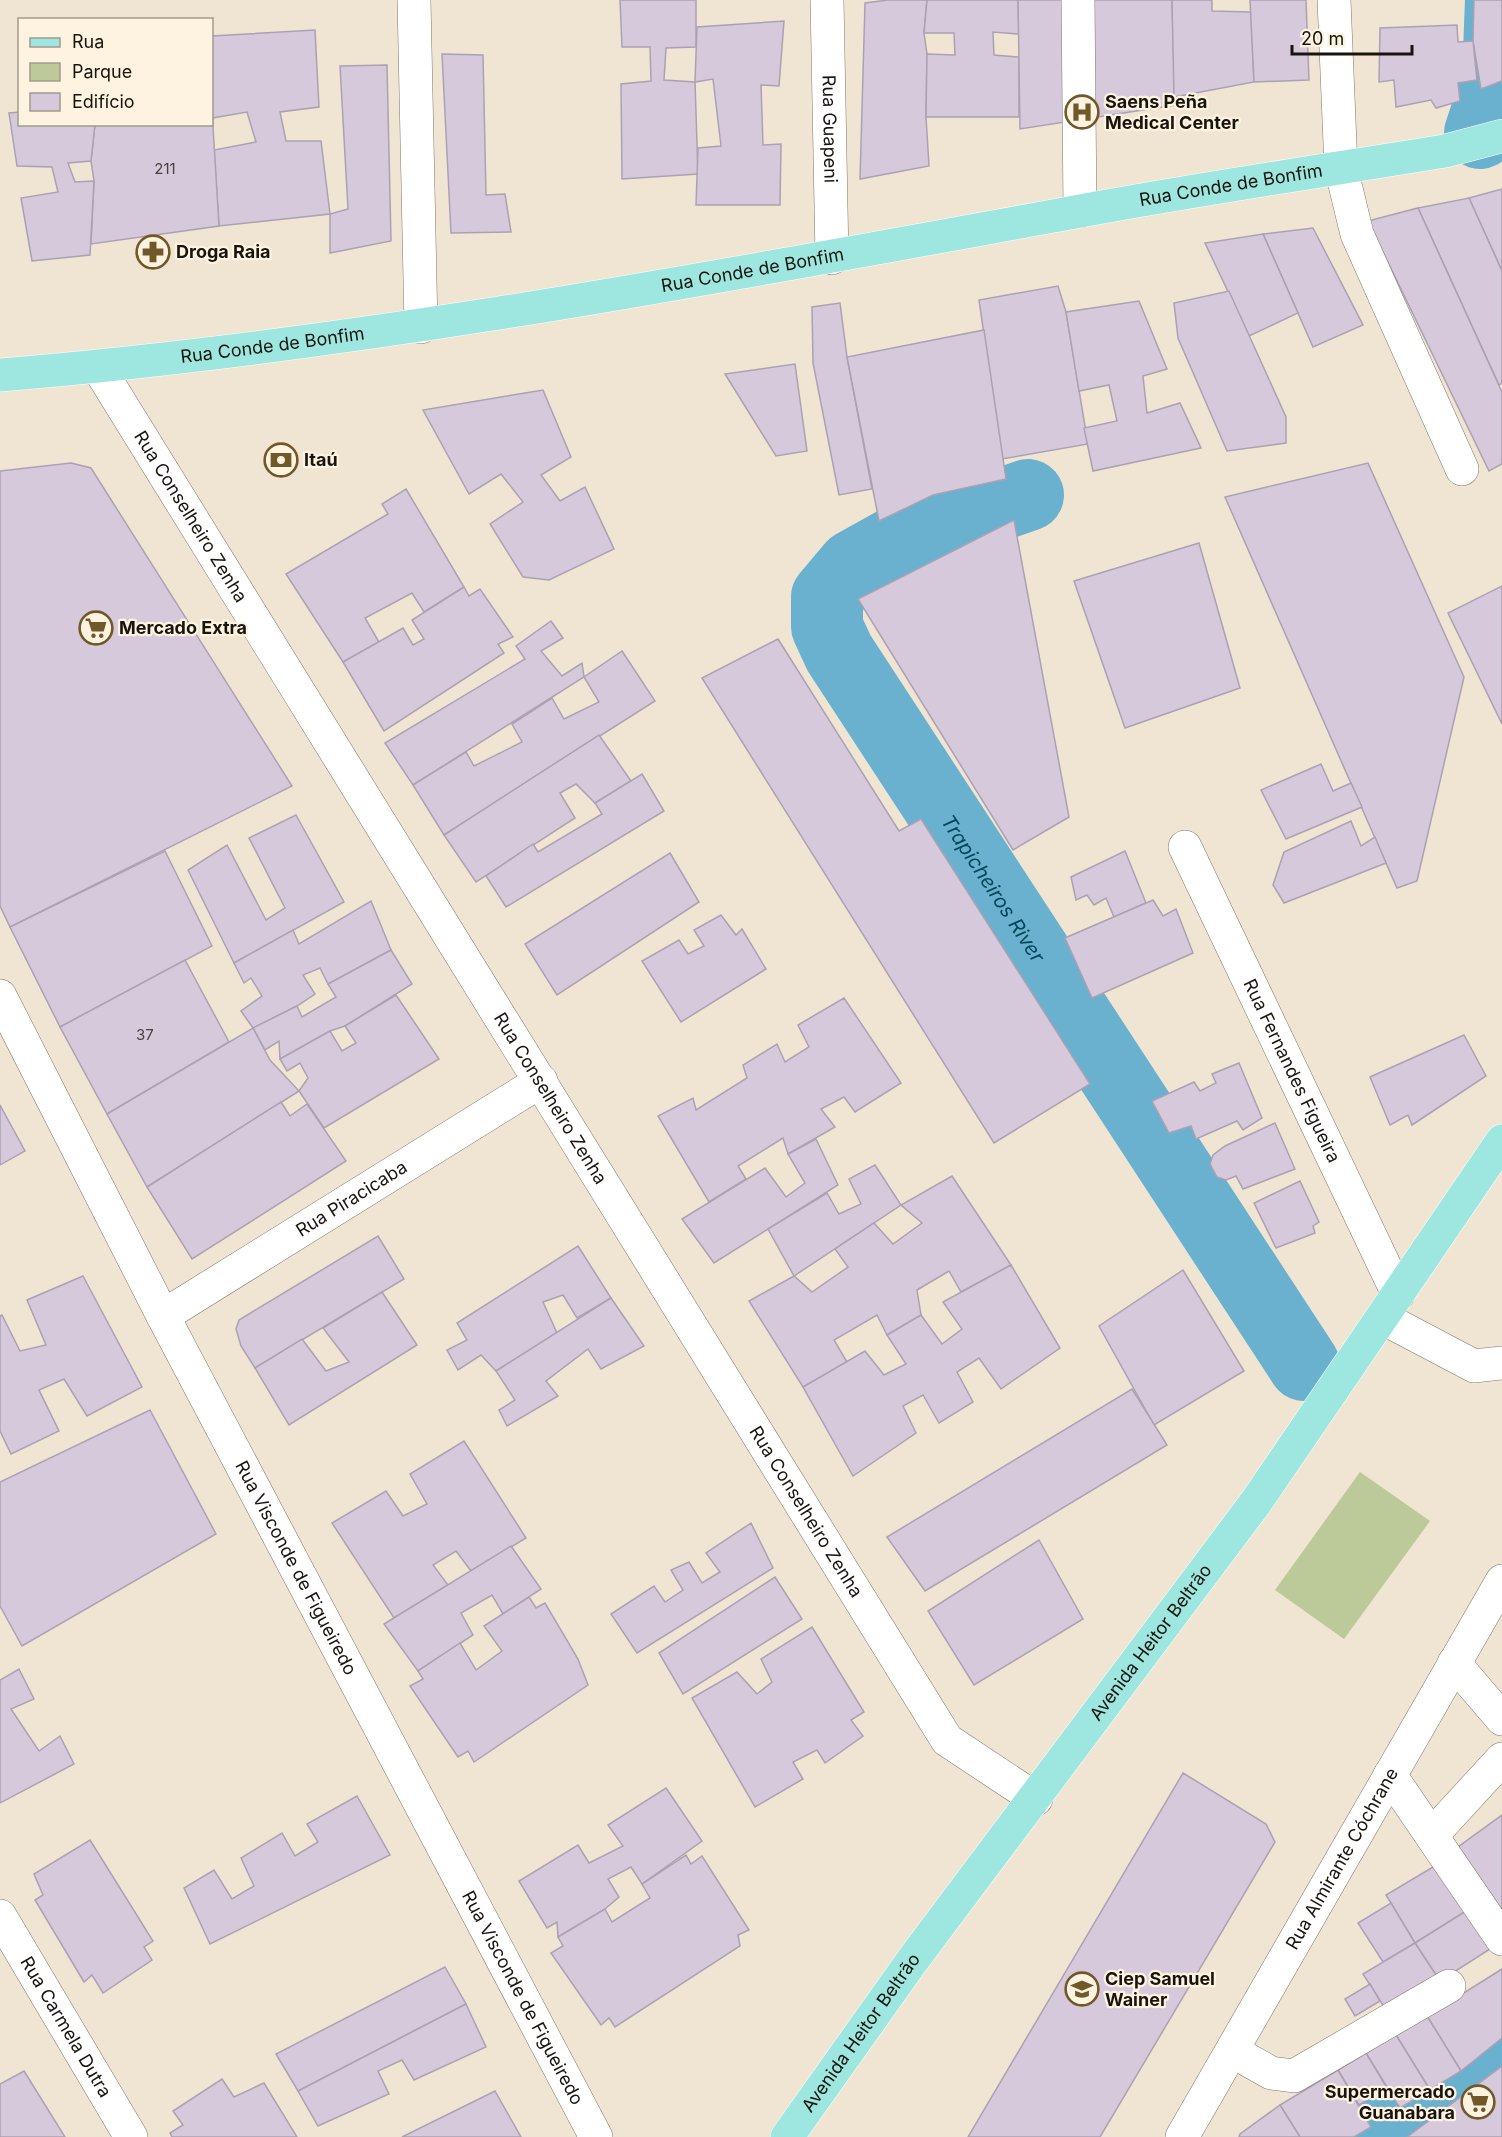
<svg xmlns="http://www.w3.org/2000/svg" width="1502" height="2137" font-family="Inter,sans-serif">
<rect width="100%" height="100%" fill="#f0e5d3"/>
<polygon fill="#bcc999" points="1360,1472 1430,1521 1344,1639 1275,1590"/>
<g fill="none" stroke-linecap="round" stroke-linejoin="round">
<g stroke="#69b1cf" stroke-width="72">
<polyline points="1480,133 1498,78 1501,0"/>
<path id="s1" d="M1028 495 905 537 853 566 827 597V627L839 653 1304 1365"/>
<polyline points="1376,2137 1438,2099 1502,2047"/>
</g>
</g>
<g fill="#d5c9db" stroke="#aca1b3" stroke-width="1.5">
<polygon points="620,0 696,0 696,47 666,48 664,80 695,82 698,174 622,179 621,84 651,81 650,47 622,47"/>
<polygon points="888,0 927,0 924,33 927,54 926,117 929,166 860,179 865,3"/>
<polygon points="927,0 1018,0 1019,34 993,32 994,55 1019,57 1019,117 926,117 927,54 955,55 954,33 924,33"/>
<polygon points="1018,0 1172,0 1175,105 1020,129"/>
<polygon points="1172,0 1212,0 1212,11 1251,12 1254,82 1174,97"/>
<polygon points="1250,0 1306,0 1309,80 1254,82"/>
<polygon points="1474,0 1502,0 1502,81 1481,89 1473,41"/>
<polygon points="784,21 779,86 761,85 763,145 781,144 780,205 696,205 698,148 721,146 713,79 695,82 697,27"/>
<polygon points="1457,25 1458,42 1473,41 1477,80 1458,83 1460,101 1436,108 1431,100 1396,107 1394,80 1379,82 1380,28"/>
<polygon points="315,30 319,107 280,112 286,141 321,141 330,214 219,226 214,150 256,142 247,112 212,118 212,36"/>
<polygon points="442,54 483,55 486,195 505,194 511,232 451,233"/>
<polygon points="387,65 391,241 330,253 330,214 348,209 340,66"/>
<polygon points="212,110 219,226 91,244 94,181 91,161 95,124 212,124"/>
<polygon points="20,112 20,124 95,124 91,161 68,163 75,182 94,181 90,255 32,261 21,198 58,192 52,167 17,166 9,113"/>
<polygon points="1502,189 1502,271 1469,198"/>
<polygon points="1469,198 1502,271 1502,383 1499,385 1418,208"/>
<polygon points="1418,208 1502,392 1502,464 1489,471 1368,221"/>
<polygon points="1313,228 1363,325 1313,347 1263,234"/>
<polygon points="1263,234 1298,313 1249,336 1205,243"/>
<polygon points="1058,286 1066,312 1088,444 1002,459 979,300"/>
<polygon points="1229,291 1286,417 1286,443 1227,451 1178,338 1174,303"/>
<polygon points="1139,301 1167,369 1143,376 1147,413 1180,403 1201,448 1093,471 1084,428 1117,421 1109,385 1079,391 1066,312"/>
<polygon points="840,303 847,357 872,489 839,495 813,363 812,307"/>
<polygon points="984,330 1006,479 933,495 879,521 847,357"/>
<polygon points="795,364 807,451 776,456 725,374"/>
<polygon points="543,390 571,457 541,475 560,501 585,487 614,549 549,580 523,577 490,524 523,502 501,474 469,494 423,410"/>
<polygon points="71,463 91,468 292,786 10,927 0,906 0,471"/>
<polygon points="1368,463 1464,677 1417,881 1397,888 1225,497"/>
<polygon points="406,489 464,587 424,612 412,593 365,618 379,642 343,662 286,574 388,514 382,504"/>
<polygon points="1014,520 1069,817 1013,850 858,599"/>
<polygon points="1199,543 1240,688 1125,728 1074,581"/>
<polygon points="1502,586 1502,724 1448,613"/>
<polygon points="464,587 469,596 480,589 513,637 498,644 504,653 384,731 343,662 403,628 413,645 424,639 412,620"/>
<polygon points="551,621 563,638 541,651 562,676 582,663 584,677 413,785 385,743 525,659 516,646"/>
<polygon points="778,639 899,831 921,819 1090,1084 994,1143 702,678"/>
<polygon points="622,651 655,701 444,835 413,785 466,752 474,766 522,742 512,724 552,698 564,719 599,702 584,677"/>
<polygon points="599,735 631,781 595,803 576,784 560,793 575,818 476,882 444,835"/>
<polygon points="1321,764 1333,791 1351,783 1362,807 1286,839 1261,790"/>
<polygon points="642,774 664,811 506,907 486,876 533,844 538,852 602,814 595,803"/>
<polygon points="296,815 344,902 234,963 188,870 227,845 266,920 285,908 249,838"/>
<polygon points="1351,821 1361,846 1375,837 1386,863 1284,903 1273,885 1284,852"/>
<polygon points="165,851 212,946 60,1027 10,927"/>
<polygon points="1125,851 1146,903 1114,917 1106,898 1094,905 1087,895 1076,900 1071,877"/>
<polygon points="670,853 699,902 557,995 525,944"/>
<polygon points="1153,900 1163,916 1176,909 1193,953 1092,998 1065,938"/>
<polygon points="371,901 391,950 328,984 320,968 303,975 315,994 297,1006 253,1028 241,1011 262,996 251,978 244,983 234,963 293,930 299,944"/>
<polygon points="721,915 736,935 742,929 766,969 681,1022 642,961 679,940 688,954 704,946 694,930"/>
<polygon points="391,950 412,984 345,1026 330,1031 280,1059 279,1041 265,1050 253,1028 297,1006 302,1017 336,997 328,984"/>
<polygon points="185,960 229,1042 107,1114 60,1027"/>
<polygon points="396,995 439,1059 324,1128 299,1091 308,1078 300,1063 287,1071 280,1059 330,1031 342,1051 356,1043 345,1026"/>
<polygon points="844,998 901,1083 855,1112 844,1097 821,1109 835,1127 788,1154 783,1138 738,1166 746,1179 709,1202 658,1116 693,1098 696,1110 747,1078 743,1065 777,1044 785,1062 809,1047 798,1025"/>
<polygon points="253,1028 270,1060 299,1091 147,1187 107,1114"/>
<polygon points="1464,1035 1486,1076 1412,1125 1408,1115 1390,1125 1370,1077"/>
<polygon points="1239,1063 1262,1118 1243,1130 1237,1121 1196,1139 1191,1126 1169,1133 1152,1101 1194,1082 1200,1091 1216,1083 1212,1074"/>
<polygon points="281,1102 290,1116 307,1104 346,1161 192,1259 147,1187"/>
<polygon points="0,1105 25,1151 0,1165"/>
<polygon points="1275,1123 1295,1169 1243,1189 1236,1176 1226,1180 1217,1177 1210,1164 1213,1155 1225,1146"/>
<polygon points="816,1139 838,1185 714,1263 682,1219 765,1168 786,1197 805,1183 788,1154"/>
<polygon points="875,1165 901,1205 794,1276 768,1229 827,1193 839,1214 861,1204 849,1179"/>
<polygon points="952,1176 1011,1265 961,1292 949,1271 917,1290 921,1315 887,1335 877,1315 834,1340 847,1362 803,1387 749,1301 794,1276 812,1292 848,1267 835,1249 874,1223 893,1244 922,1223 901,1205"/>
<polygon points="1300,1181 1319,1222 1313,1226 1315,1233 1276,1248 1254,1203"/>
<polygon points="378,1236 404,1279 255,1368 241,1346 236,1329 239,1320"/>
<polygon points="578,1246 611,1298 577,1318 563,1295 543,1302 557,1333 496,1371 481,1355 458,1370 447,1350 467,1340 457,1323"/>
<polygon points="1011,1265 1060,1348 1001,1389 979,1358 957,1372 973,1402 939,1423 923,1395 903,1406 916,1433 853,1476 803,1387 865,1351 884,1375 906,1364 887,1335 921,1315 942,1344 962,1329 943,1302"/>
<polygon points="1183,1270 1244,1371 1154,1425 1099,1326"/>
<polygon points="83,1276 142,1387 87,1416 64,1379 39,1390 59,1431 11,1454 0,1431 0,1316 2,1315 20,1351 46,1345 27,1300"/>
<polygon points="382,1292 417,1345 289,1425 255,1368 302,1339 326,1371 349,1362 323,1328"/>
<polygon points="611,1298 644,1346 601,1369 588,1349 546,1381 558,1396 507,1426 499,1410 515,1400 496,1371"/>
<polygon points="1132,1389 1167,1445 925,1591 887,1537"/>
<polygon points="150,1410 216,1534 22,1646 0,1606 0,1482"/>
<polygon points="464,1441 526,1538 471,1571 456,1551 433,1565 448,1585 394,1618 332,1523 386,1491 403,1516 427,1504 410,1474"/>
<polygon points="751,1523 773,1568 637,1653 611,1614 654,1586 665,1602 683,1590 671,1570 689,1562 702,1583 720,1572 706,1553"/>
<polygon points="1039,1540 1083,1619 974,1685 928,1611"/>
<polygon points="511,1546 541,1589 503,1614 492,1595 461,1613 473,1635 418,1671 384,1624"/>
<polygon points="775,1577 802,1619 683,1694 659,1653"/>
<polygon points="529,1597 536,1608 545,1603 578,1659 588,1685 474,1762 468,1751 458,1757 410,1686 423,1679 418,1671 460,1643 476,1670 502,1651 484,1626"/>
<polygon points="812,1627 864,1712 851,1720 863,1736 825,1763 817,1750 793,1762 803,1779 755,1807 692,1698 737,1672 757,1694 772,1682 761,1659"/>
<polygon points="19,1669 34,1699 11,1709 39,1751 60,1736 74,1764 0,1803 0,1680"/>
<polygon points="1183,1773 1266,1824 1275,1842 1100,2137 968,2137"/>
<polygon points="666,1788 702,1841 642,1884 631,1867 608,1879 619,1897 605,1909 558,1937 557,1922 547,1928 519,1881 578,1845 589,1863 623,1846 608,1825"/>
<polygon points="357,1796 390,1855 210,1944 184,1888 214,1870 232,1899 254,1886 241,1858 282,1833 295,1856 318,1842 307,1824"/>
<polygon points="1502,1815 1502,1930 1447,1855"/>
<polygon points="90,1840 153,1941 144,1947 152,1960 103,1993 92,1975 84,1982 35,1900 43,1895 34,1874"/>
<polygon points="686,1855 691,1864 702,1856 749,1930 738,1935 740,1946 615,2027 609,2018 601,2025 551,1953 563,1946 558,1937 605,1909 612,1922 650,1898 642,1884"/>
<polygon points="1438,1864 1466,1911 1415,1943 1386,1895"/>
<polygon points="1391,1903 1415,1943 1383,1962 1358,1923"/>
<polygon points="1466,1911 1490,1949 1440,1981 1415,1943"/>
<polygon points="1415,1943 1440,1981 1388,2013 1363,1974"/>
<polygon points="445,1967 466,2004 298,2091 276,2054"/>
<polygon points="1502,1969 1502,2038 1461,2071 1427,2016"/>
<polygon points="1370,1984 1380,2001 1355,2016 1345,1999"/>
<polygon points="466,2004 486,2047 414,2080 402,2060 378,2071 389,2094 318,2126 298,2091"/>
<polygon points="1427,2016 1461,2071 1430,2090 1396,2035"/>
<polygon points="1396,2035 1430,2090 1400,2108 1366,2053"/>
<polygon points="1366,2053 1387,2088 1359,2105 1338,2070"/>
<polygon points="1502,2066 1502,2137 1407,2137"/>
<polygon points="1338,2070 1371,2127 1354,2137 1300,2137 1280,2105"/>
<polygon points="24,2071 65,2137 0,2137 0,2084"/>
<polygon points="222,2079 234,2097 264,2083 297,2137 172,2137 170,2133 183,2125 173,2111"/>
<polygon points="495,2091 521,2137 402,2137"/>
<polygon points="1280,2105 1300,2137 1239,2137 1240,2134"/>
</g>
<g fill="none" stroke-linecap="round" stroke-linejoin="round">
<g stroke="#807766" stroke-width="34">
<g id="minor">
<polyline points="414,0 421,327"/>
<path id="s2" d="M827 0 832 258"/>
<polyline points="1078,0 1080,211"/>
<polyline points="1334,0 1341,168 1357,234 1462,469"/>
<path id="s3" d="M98 367 947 1740 1036 1799"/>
<path id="s4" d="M1185 847 1398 1294"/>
<path id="s5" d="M0 996 163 1316 596 2137"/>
<path id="s6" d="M163 1316 541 1081"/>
<polyline points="1383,1318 1474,1366 1502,1363"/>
<polyline points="1454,1663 1502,1719"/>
<polyline points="1390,1775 1502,1939"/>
<polyline points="1432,1835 1502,1759"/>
<path id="s7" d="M0 1916 131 2137"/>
<polyline points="1232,2051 1271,2073 1294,2076 1449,1986"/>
<path id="s8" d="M1182 2137 1502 1581"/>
</g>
</g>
<g stroke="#fff" stroke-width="34">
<g id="major">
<path id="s9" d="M0 375C362 345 718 277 1075 212 1198 189 1322 171 1445 151L1502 136"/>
<path id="s10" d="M787 2137 912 1961 1256 1502 1502 1141"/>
</g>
</g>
<use href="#minor" stroke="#fff" stroke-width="33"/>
<use href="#major" stroke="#9ee6e0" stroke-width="33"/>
</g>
<defs>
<g id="hospital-ring" transform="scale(1.725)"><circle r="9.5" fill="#fef3e0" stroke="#705829" stroke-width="1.5"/><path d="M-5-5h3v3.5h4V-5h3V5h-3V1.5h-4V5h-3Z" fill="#705829"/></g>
<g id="pharmacy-ring" transform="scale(1.725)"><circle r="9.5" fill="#fef3e0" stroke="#705829" stroke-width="1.5"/><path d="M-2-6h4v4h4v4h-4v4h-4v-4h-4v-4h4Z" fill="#705829"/></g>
<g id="bank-ring" transform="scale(1.725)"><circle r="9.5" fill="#fef3e0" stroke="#705829" stroke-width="1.5"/><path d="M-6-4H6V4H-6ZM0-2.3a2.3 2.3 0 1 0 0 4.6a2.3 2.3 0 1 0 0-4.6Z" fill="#705829"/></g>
<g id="supermarket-ring" transform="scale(1.725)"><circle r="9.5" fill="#fef3e0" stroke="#705829" stroke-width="1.5"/><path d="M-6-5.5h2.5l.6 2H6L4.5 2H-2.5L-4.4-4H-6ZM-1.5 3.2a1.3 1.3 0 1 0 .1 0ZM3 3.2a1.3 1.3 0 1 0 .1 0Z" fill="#705829"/></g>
<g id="school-ring" transform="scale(1.725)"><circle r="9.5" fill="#fef3e0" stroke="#705829" stroke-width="1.5"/><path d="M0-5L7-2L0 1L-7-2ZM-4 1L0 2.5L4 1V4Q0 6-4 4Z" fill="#705829"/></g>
</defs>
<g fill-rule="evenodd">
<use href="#hospital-ring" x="1082" y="112"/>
<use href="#pharmacy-ring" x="153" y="252"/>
<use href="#bank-ring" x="281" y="460"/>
<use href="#supermarket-ring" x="96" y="628"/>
<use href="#school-ring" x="1082" y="1989"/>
<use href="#supermarket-ring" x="1478" y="2102"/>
</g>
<g text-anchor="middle" stroke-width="4.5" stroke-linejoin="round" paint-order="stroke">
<g font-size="15" fill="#474141">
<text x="165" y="174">211</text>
<text x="145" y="1040">37</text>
</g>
<g font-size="18" font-weight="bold" fill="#18140e" stroke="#fef3e0" text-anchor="start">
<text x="1105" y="108">Saens Peña<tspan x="1105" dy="21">Medical Center</tspan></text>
<text x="176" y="258">Droga Raia</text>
<text x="304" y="466">Itaú</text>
<text x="119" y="634">Mercado Extra</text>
<text x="1105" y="1985">Ciep Samuel<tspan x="1105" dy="21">Wainer</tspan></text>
<text x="1455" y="2098" text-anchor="end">Supermercado<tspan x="1455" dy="21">Guanabara</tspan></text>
</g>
<g font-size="18" fill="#18140e" stroke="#fef3e0">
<text dy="6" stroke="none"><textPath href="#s2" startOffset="129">Rua Guapeni</textPath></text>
<text dy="6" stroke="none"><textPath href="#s9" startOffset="1246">Rua Conde de Bonfim</textPath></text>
<text dy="6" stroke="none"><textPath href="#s9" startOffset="760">Rua Conde de Bonfim</textPath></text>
<text dy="6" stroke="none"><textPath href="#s9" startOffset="274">Rua Conde de Bonfim</textPath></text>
<text dy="6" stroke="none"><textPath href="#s3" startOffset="176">Rua Conselheiro Zenha</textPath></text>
<text dy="6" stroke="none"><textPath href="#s4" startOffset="248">Rua Fernandes Figueira</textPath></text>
<text dy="6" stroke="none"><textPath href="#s3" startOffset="860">Rua Conselheiro Zenha</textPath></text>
<text dy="6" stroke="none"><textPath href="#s6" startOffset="222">Rua Piracicaba</textPath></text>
<text dy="6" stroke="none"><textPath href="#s3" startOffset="1346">Rua Conselheiro Zenha</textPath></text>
<text dy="6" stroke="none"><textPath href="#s5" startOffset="644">Rua Visconde de Figueiredo</textPath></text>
<text dy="6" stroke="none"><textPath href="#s10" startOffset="614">Avenida Heitor Beltrão</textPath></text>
<text dy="6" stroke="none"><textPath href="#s8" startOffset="321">Rua Almirante Cóchrane</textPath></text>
<text dy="6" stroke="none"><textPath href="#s5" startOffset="1130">Rua Visconde de Figueiredo</textPath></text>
<text dy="6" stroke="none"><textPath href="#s7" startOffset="129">Rua Carmela Dutra</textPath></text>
<text dy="6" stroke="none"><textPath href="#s10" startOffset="128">Avenida Heitor Beltrão</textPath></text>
</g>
<g font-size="20" font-style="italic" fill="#05465b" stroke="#fef3e0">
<text dy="7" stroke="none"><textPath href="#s1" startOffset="570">Trapicheiros River</textPath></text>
</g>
</g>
<rect x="18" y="18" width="195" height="108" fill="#fef3e0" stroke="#a29a8c" stroke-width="1.5"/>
<rect x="30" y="38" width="30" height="9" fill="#9ee6e0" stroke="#a29a8c" stroke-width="1.5"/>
<text x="72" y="48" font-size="18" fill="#18140e">Rua</text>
<rect x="30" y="63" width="30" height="18" fill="#bcc999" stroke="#a29a8c" stroke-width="1.5"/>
<text x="72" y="78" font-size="18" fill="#18140e">Parque</text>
<rect x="30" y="93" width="30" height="18" fill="#d5c9db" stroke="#a29a8c" stroke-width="1.5"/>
<text x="72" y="108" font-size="18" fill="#18140e">Edifício</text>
<path d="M1292 45v9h120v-9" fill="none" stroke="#18140e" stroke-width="3"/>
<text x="1301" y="45" font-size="18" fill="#18140e" stroke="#fef3e0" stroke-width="4.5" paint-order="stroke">20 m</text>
</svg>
